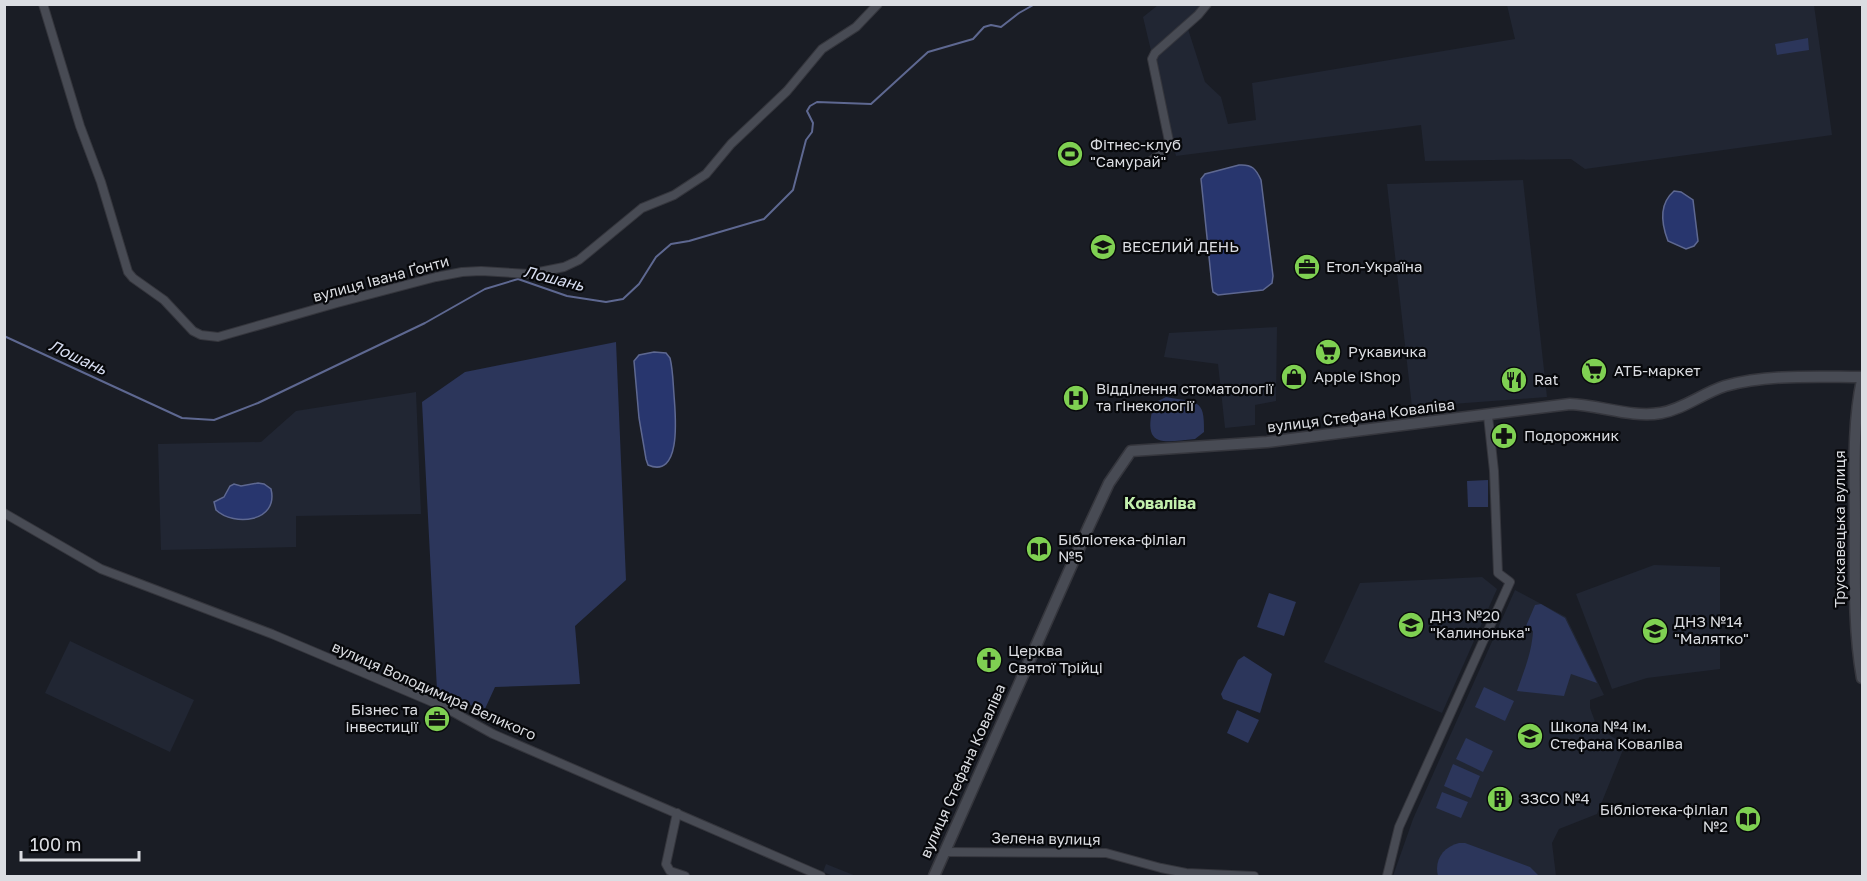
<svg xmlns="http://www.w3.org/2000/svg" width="1867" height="881" font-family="'Golos Text',sans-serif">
<rect width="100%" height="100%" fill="#1a1d25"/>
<g fill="#212633">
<polygon points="1158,5 1198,5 1203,14 1188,29 1205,82 1221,97 1228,124 1256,120 1252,83 1515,39 1507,5 1814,5 1832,135 1585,169 1571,159 1425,161 1421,125 1176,156 1143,17"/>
<polygon points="1523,180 1547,397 1412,407 1387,184"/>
<polygon points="1277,327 1276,401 1255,405 1255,425 1225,428 1218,364 1164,357 1169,333"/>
<polygon points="416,392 421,514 296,516 296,547 161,550 158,444 261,442 296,411"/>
<polygon points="1654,565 1720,567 1720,669 1647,678 1612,689 1576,594"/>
<polygon points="1482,577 1497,589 1442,713 1324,662 1360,583"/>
<polygon points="1515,590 1566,617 1604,695 1590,700 1590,708 1597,727 1625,745 1597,814 1559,829 1552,843 1556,876 1393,876 1413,819"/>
<polygon points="70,641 194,700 170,752 45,693"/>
<polygon points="826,864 856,876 833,876 823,872"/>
</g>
<g fill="#2c365b">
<polygon points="1808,38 1809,50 1777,55 1775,44"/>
<polygon points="616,342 626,580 575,626 580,684 495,687 484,711 437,690 422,402 465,372"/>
<path d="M1166 397C1196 403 1205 397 1204 432L1195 439C1160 443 1142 447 1154 403Z"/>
<polygon points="1488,480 1488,507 1468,507 1467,481"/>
<polygon points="1269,593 1296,602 1284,636 1257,627"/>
<path d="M1541 604 1565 618 1597 683 1571 674 1564 696 1517 691C1524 671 1532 652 1533 631L1526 626 1535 605Z"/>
<polygon points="1244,656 1272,674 1260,713 1223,699 1221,694 1238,660"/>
<polygon points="1484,687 1514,701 1505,721 1475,707"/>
<polygon points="1237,710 1259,720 1248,743 1227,733"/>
<polygon points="1466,738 1493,751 1483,772 1456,759"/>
<polygon points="1453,764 1480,776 1471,798 1444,786"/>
<polygon points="1442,792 1468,802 1461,818 1436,808"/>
<path d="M1459 843H1465L1530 867 1539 876H1438C1434 860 1443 847 1459 843Z"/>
</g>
<g fill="#28366e" stroke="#5e6891" stroke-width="1.5">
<path d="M1239 165C1252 164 1256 169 1261 180L1273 276 1272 283 1263 290 1218 295 1213 292 1212 286 1201 179 1205 174Z"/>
<path d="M1674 191 1681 192 1693 200 1698 241 1694 246 1686 249 1668 241C1661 223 1659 204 1674 191Z"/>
<path d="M654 352 666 353 670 358C673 370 673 383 674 395 675 411 683 480 648 465L646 459 639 418 634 361 639 355Z"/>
<path d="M258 483 264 484 271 489C279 522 234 527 216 510L214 502 224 497 230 486 234 484 241 486Z"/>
</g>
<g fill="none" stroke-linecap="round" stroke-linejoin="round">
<polyline stroke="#5e6891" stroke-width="2" points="4,336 182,418 214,420 258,403 425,323 485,289 518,279 567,296 606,302 623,299 639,284 656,257 671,244 689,241 764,219 793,190 806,140 812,132 813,123 807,111 810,106 817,102 871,104 928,52 973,39 984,27 991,25 1001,27 1019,13 1035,4"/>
<g stroke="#35363d" stroke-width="10">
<g id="street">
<polyline points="43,4 80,126 101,182 128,272 133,278 164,300 193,331 201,335 218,337 337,303 436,277 462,272 481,271 529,274 564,267 579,260 642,208 674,195 706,174 731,144 787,91 822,49 856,27 878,4"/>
<polyline points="1150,162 1170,146 1152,59 1155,53 1198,15 1207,4"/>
<polyline points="4,513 101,569 272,634 444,707 493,734 821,876"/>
<polyline points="677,813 666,864 670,871 685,876"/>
<polyline points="944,852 1106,853 1161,868 1186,873 1254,876"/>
<polyline points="1387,876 1399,827 1510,582 1498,573 1494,471 1488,416"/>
</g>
</g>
<g stroke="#35363d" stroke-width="13">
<g id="secondary">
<path d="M1862 380C1852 426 1855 475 1855 522 1855 574 1853 627 1862 678"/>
<path d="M934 876 1089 526 1109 483 1131 451 1267 442 1570 404C1600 405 1631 418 1661 413 1684 409 1703 393 1725 386 1769 374 1817 377 1862 377"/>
</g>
</g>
<use href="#street" stroke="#484b54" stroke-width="8"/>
<use href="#secondary" stroke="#484b54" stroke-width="10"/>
</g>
<defs>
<g id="stadium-disc" transform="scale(1.35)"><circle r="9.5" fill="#7fd052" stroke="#07080b"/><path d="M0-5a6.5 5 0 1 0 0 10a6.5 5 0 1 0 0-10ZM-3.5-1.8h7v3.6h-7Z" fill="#111"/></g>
<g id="school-disc" transform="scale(1.35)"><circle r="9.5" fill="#7fd052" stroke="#07080b"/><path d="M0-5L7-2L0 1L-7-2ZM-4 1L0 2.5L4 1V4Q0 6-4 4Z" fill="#111"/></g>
<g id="office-disc" transform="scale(1.35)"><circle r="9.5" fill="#7fd052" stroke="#07080b"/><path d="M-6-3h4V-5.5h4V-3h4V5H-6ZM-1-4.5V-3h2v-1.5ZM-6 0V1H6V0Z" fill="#111"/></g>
<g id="supermarket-disc" transform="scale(1.35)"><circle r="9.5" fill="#7fd052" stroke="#07080b"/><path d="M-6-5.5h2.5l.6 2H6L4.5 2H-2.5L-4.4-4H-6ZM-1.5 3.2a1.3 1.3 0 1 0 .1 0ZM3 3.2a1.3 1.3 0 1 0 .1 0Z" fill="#111"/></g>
<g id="shop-disc" transform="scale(1.35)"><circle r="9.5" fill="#7fd052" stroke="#07080b"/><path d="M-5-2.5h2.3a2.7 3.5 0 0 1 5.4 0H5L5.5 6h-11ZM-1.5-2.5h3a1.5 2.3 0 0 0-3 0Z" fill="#111"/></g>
<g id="restaurant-disc" transform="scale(1.35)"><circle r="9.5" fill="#7fd052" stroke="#07080b"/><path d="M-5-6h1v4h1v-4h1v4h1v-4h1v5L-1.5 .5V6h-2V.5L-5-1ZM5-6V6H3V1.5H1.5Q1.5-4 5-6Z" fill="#111"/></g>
<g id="hospital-disc" transform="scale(1.35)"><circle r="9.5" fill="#7fd052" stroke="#07080b"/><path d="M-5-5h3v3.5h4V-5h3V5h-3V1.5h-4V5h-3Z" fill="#111"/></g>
<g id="pharmacy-disc" transform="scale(1.35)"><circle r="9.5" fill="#7fd052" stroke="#07080b"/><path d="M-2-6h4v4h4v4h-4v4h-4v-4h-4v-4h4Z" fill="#111"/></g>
<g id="library-disc" transform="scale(1.35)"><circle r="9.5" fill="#7fd052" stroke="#07080b"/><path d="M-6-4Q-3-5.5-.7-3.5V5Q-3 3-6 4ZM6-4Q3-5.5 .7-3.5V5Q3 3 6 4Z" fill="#111"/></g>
<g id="church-disc" transform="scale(1.35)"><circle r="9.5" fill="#7fd052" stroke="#07080b"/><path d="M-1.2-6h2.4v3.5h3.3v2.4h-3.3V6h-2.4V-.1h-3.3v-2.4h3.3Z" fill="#111"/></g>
<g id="building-disc" transform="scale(1.35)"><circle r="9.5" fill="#7fd052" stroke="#07080b"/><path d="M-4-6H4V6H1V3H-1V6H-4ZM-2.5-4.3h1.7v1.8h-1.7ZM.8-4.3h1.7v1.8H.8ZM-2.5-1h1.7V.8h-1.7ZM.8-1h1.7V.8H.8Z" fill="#111"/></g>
</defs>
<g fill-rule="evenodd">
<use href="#stadium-disc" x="1070" y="154"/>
<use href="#school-disc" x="1103" y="247"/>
<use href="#office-disc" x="1307" y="267"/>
<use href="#supermarket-disc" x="1328" y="352"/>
<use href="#supermarket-disc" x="1594" y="371"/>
<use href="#shop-disc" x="1294" y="377"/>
<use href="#restaurant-disc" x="1514" y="380"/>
<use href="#hospital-disc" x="1076" y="398"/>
<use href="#pharmacy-disc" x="1504" y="436"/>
<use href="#library-disc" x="1039" y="549"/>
<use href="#school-disc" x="1411" y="625"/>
<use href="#school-disc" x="1655" y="631"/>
<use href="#church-disc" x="989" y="660"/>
<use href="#office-disc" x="437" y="719"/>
<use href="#school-disc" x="1530" y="736"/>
<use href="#building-disc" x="1500" y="799"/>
<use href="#library-disc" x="1748" y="819"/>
</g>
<g text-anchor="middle" stroke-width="4.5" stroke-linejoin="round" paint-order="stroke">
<g font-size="15" fill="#dbdde2" stroke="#07080b" text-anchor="start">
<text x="1090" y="150">Фітнес-клуб<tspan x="1090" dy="17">"Самурай"</tspan></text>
<text x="1122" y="252">ВЕСЕЛИЙ ДЕНЬ</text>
<text x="1326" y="272">Етол-Україна</text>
<text x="1348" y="357">Рукавичка</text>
<text x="1614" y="376">АТБ-маркет</text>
<text x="1314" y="382">Apple iShop</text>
<text x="1534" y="385">Rat</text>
<text x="1096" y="394">Відділення стоматології<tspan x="1096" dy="17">та гінекології</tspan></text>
<text x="1524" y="441">Подорожник</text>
<text x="1058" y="545">Бібліотека-філіал<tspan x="1058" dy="17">№5</tspan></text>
<text x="1430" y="621">ДНЗ №20<tspan x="1430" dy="17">"Калинонька"</tspan></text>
<text x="1674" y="627">ДНЗ №14<tspan x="1674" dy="17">"Малятко"</tspan></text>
<text x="1008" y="656">Церква<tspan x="1008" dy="17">Святої Трійці</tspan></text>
<text x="418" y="715" text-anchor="end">Бізнес та<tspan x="418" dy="17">інвестиції</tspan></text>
<text x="1550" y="732">Школа №4 ім.<tspan x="1550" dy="17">Стефана Коваліва</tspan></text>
<text x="1520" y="804">ЗЗСО №4</text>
<text x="1728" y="815" text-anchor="end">Бібліотека-філіал<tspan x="1728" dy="17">№2</tspan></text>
</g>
<g font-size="15" fill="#dbdde2" stroke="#07080b">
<text transform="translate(381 279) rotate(-15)" y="5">вулиця Івана Ґонти</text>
<text transform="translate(1361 416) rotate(-7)" y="5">вулиця Стефана Коваліва</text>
<text transform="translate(1840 529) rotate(-90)" y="5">Трускавецька вулиця</text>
<text transform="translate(434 691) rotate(24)" y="5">вулиця Володимира Великого</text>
<text transform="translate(963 771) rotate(-66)" y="5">вулиця Стефана Коваліва</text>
<text transform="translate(1046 839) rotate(1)" y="5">Зелена вулиця</text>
</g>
<g font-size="16" font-style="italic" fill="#d7ddf0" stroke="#07080b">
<text transform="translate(554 278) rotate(14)" y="6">Лошань</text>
<text transform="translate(78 357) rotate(25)" y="6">Лошань</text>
</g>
<g font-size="16" font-weight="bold" fill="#c2efad" stroke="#07080b">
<text x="1160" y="509">Коваліва</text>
</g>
</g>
<rect width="1867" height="881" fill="none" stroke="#dbdde2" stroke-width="12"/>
<path d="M21 851v9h118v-9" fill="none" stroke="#dbdde2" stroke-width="3"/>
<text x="30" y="851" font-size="18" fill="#dbdde2" stroke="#07080b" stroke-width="4.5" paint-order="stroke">100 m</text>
</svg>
